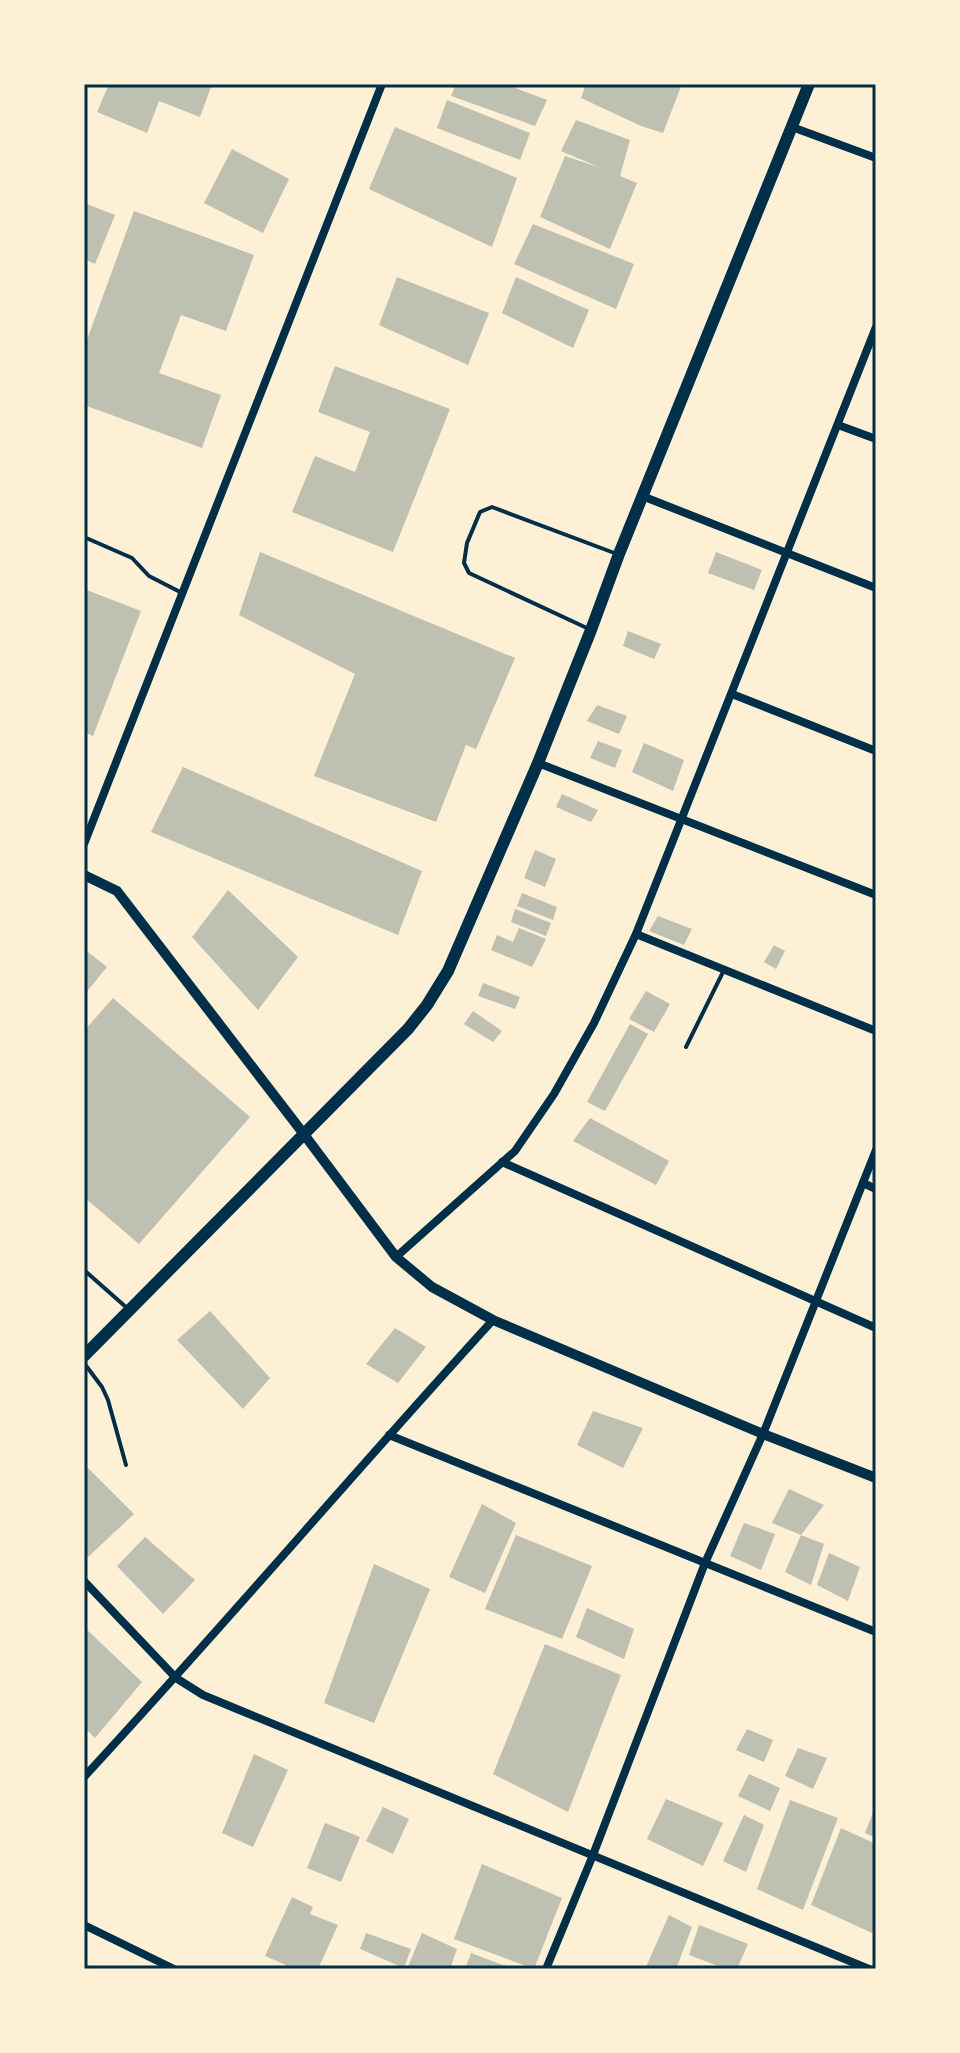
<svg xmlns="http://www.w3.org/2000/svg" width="960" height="2053" font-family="'Playfair Display',serif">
<rect width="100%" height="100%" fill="#fdf0d5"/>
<g fill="#bec0b2">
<polygon points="109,84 212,84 200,117 159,101 147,133 97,112"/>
<polygon points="456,84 505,84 547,100 535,126 451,96"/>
<polygon points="586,84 682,84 663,133 641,126 581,98"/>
<polygon points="447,100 530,133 520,160 437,128"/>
<polygon points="576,120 630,140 620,176 637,183 610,249 540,217 565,156 601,168 561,151"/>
<polygon points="395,127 517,178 492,247 369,189"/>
<polygon points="232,149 289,179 263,233 204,203"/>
<polygon points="84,203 115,215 95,264 84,259"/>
<polygon points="134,211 254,255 226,331 181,315 159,373 221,395 202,448 84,405 84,348"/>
<polygon points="533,224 634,264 616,309 514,264"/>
<polygon points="397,277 489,313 468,365 379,325"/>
<polygon points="516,277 589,310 573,348 502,313"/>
<polygon points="335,366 450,409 393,552 292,512 315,456 355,472 370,432 318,412"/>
<polygon points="260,552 515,658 476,749 466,745 436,822 314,776 355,674 239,615"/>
<polygon points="716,552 762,570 754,590 708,573"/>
<polygon points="84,589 141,611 93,736 84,732"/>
<polygon points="628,631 661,644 654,659 623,646"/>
<polygon points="597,705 627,716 619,734 587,721"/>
<polygon points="598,741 622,750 615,768 590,758"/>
<polygon points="644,743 684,760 673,791 632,772"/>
<polygon points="183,767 422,871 398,935 151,832"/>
<polygon points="562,794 598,810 591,822 556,807"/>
<polygon points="535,850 556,859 545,887 524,878"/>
<polygon points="228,890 298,957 258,1010 192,937"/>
<polygon points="522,893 557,907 553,920 517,906"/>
<polygon points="515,909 551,923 546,936 511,922"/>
<polygon points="658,916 692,929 684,945 649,931"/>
<polygon points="519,928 546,939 532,967 491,950 497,935 513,942"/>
<polygon points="774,945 785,951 776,969 764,962"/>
<polygon points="84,949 107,967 84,995"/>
<polygon points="483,983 520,997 515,1009 478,996"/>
<polygon points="646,991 670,1004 654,1032 629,1019"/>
<polygon points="113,998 250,1117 139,1244 84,1197 84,1031"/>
<polygon points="473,1011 502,1031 493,1042 464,1024"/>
<polygon points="630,1024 648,1034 605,1111 587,1102"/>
<polygon points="590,1118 669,1161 656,1185 573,1141"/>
<polygon points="210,1311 270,1378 243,1409 177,1340"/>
<polygon points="395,1328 426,1347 398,1383 366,1364"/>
<polygon points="593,1411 643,1428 623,1468 577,1445"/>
<polygon points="84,1464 134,1514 88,1557 84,1553"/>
<polygon points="789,1489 824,1505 801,1535 824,1544 811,1585 785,1572 801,1535 772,1523"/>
<polygon points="482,1504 516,1523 485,1593 449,1577"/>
<polygon points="744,1523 775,1534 761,1570 730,1556"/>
<polygon points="516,1535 592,1566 562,1639 485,1609"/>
<polygon points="145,1537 195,1580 163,1614 117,1566"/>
<polygon points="829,1553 860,1567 848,1601 817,1585"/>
<polygon points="374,1564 430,1589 374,1723 324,1703"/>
<polygon points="587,1608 634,1629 624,1659 576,1637"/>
<polygon points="84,1627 142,1682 95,1738 84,1727"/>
<polygon points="545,1644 621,1675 568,1812 493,1774"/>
<polygon points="747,1729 773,1740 764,1762 736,1750"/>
<polygon points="798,1748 827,1758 813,1789 785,1776"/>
<polygon points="254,1754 288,1770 253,1847 222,1833"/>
<polygon points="749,1774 780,1788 770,1811 738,1796"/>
<polygon points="666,1799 723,1823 703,1866 647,1839"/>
<polygon points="790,1800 838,1818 803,1910 757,1889"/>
<polygon points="876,1805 876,1838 865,1833"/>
<polygon points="383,1807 409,1819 393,1854 366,1841"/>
<polygon points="744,1815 764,1825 746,1872 723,1861"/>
<polygon points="325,1823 360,1837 341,1882 307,1868"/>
<polygon points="841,1828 876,1844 876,1923 872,1933 811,1905"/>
<polygon points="482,1864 562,1898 534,1969 454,1939"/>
<polygon points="292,1897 313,1907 310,1914 338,1925 318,1969 285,1969 286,1965 265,1956"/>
<polygon points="669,1915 692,1927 676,1969 645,1969"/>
<polygon points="699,1925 748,1944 737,1969 726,1969 689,1955"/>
<polygon points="366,1933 411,1949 404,1968 360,1949"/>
<polygon points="422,1933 457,1949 450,1969 407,1969"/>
<polygon points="471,1953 513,1969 465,1969"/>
</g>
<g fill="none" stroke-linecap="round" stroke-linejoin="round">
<g stroke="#003049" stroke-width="4">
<polyline points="84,537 132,558 149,576 182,593"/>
<polyline points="589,629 469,573 464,563 467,543 480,512 492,507 617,554"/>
<polyline points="686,1047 724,970"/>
<polyline points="84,1270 127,1308"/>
<polyline points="84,1363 102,1387 108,1400 126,1465"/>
</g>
<g stroke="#003049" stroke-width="8">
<polyline points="792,127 876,158"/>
<polyline points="838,425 876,439"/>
<polyline points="642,496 876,588"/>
<polyline points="732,694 876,751"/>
<polyline points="538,763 876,895"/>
<polyline points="84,844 382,84"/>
<polyline points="636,934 876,1031"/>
<polyline points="502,1162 876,1328"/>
<polyline points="863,1183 876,1189"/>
<polyline points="396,1257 515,1151 554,1094 594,1023 636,934 876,327"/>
<polyline points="389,1435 876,1632"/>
<polyline points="84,1581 176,1678 203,1695 869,1969"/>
<path d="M84 1777C223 1627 355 1471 493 1320"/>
<polyline points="84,1925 174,1969"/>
<polyline points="546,1969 593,1855 705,1563 763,1434 876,1150"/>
</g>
<polyline stroke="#003049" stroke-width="10" points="84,875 117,891 303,1133 396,1257 432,1287 493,1320 763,1434 876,1478"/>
<polyline stroke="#003049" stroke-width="12" points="84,1356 408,1029 427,1005 448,971 538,763 591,630 619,554 809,84"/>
</g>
<rect width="960" height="2053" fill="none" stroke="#fdf0d5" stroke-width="172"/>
<rect x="86" y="86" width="788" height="1881" fill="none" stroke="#003049" stroke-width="3"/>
</svg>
